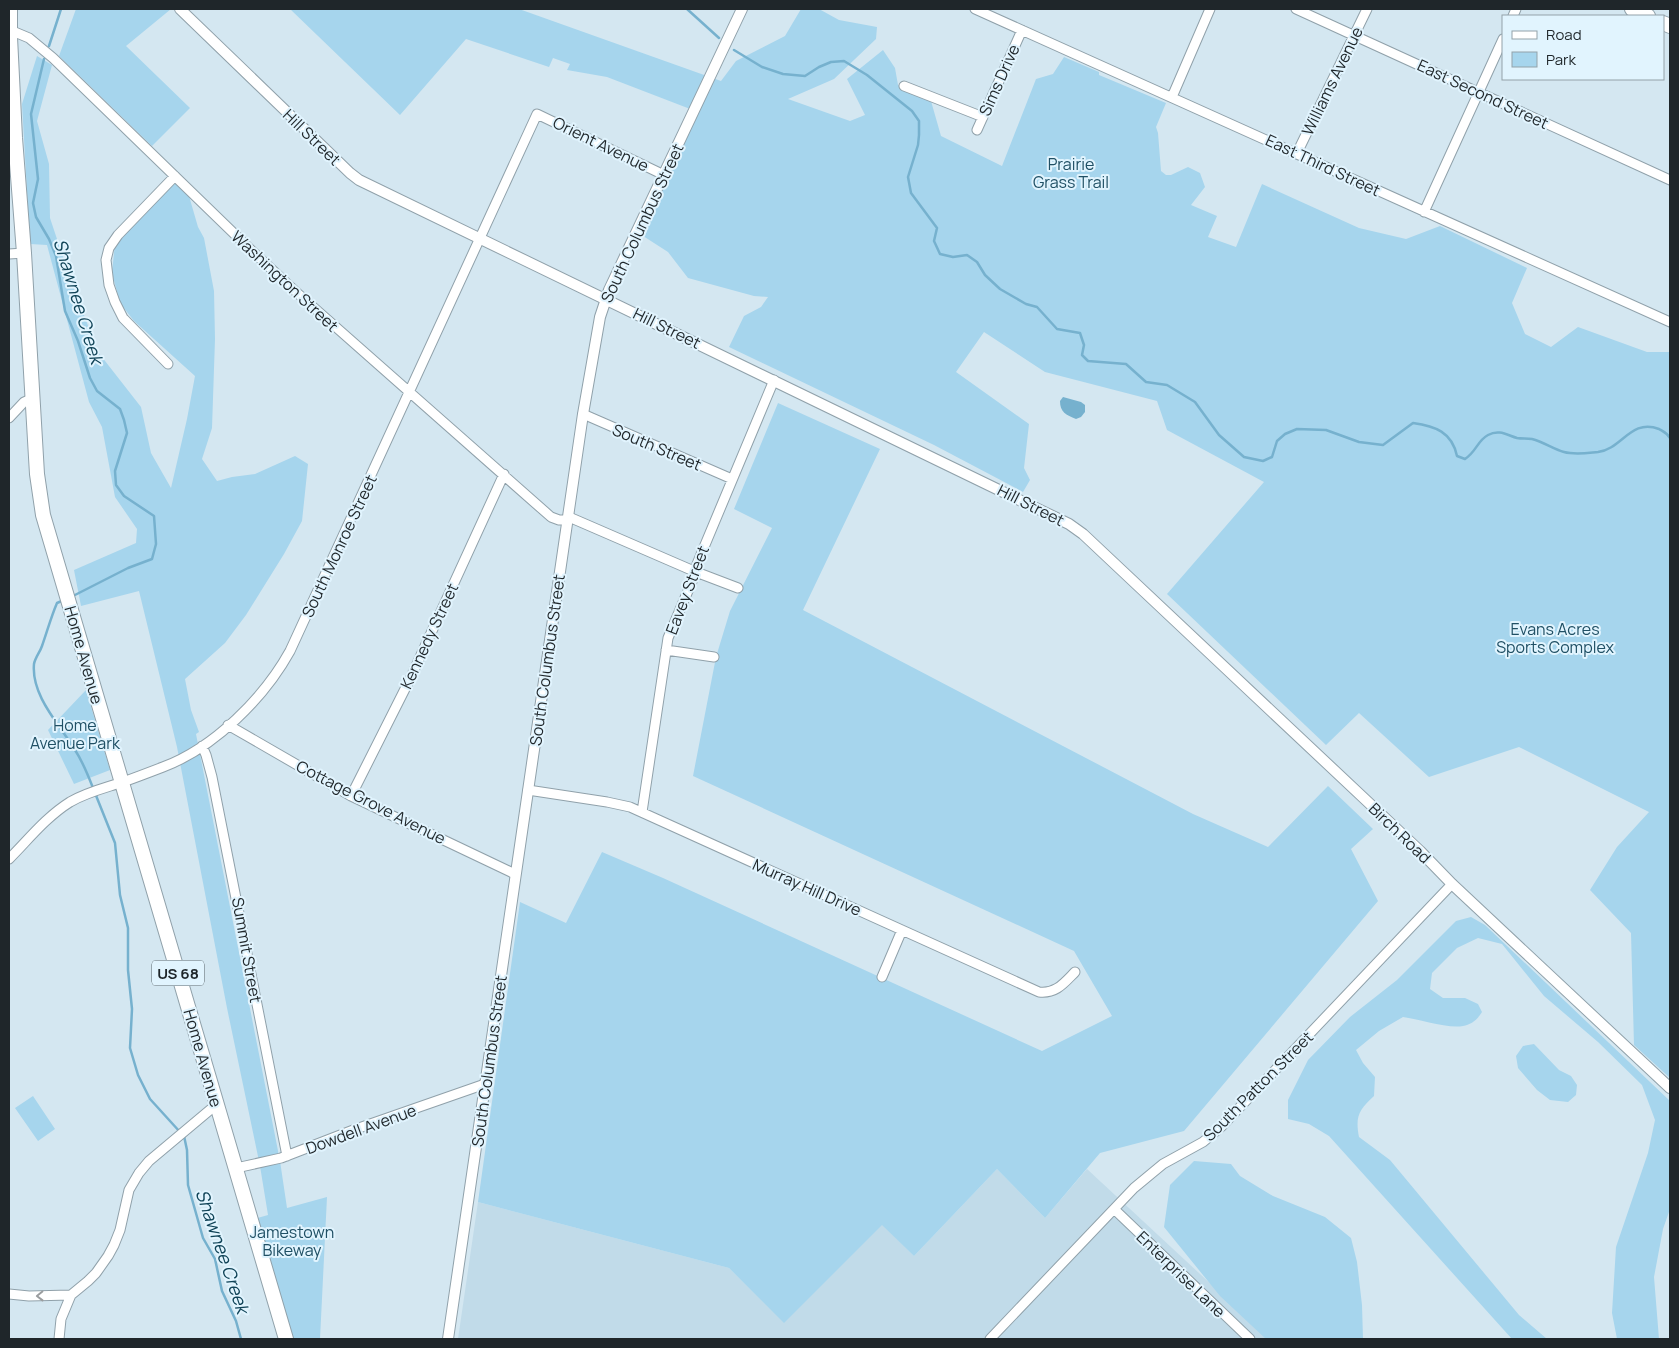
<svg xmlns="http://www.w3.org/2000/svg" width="1679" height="1348" viewBox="0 0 1679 1348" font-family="Manrope,sans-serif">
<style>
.built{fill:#c1dbe9}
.green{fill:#a6d5ed}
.water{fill:#76b1ce}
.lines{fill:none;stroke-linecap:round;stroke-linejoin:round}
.stream{stroke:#76b1ce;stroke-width:2.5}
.minor-casing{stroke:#90a1aa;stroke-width:11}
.tertiary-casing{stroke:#90a1aa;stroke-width:12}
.primary-casing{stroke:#90a1aa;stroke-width:16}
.minor{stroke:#fff;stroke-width:9}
.tertiary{stroke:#fff;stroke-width:10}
.primary{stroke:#fff;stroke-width:14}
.oneway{stroke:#9a9d9f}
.labels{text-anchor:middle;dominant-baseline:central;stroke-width:4;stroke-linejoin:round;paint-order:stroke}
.shield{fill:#e1f4fe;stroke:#59646a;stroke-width:1}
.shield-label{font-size:15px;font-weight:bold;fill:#1f262a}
.street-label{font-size:16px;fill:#1f262a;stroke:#e1f4fe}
.park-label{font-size:16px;fill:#205065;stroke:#e1f4fe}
.water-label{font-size:18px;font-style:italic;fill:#104357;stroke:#e1f4fe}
</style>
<rect width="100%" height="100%" fill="#d4e7f1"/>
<path class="built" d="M997 1169 1045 1218 1087 1169 1270 1339H458L478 1202 729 1268 784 1322 882 1224 914 1256Z"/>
<path class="green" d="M76 9H171L126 46 190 108 152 146 59 56Z
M290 9H519L721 81 736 61 785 36 801 9H819L839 20 877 27 876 39 834 79 788 99 850 121 865 115 847 79 883 50 895 68 898 85 931 101 941 136 1002 166 1036 79 1053 74 1064 57 1099 72V75L1166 103 1156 127 1158 133 1161 171 1166 175H1171L1188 167 1200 173 1205 187 1191 205 1217 216 1208 237 1236 247 1262 184 1359 228 1406 239 1440 226 1527 268 1512 303 1525 334 1551 347 1578 327 1647 352H1670V1078L1634 1045 1631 933 1590 890 1617 847 1649 812 1519 747 1429 777 1359 713 1326 745 1167 594 1264 482 1167 430 1157 401 1045 372 984 332 956 372 1029 424 1024 468 1030 480 1023 492 934 445 729 347 744 316 761 307 768 297 754 296 688 278 668 252 640 234 698 112 607 77 567 70 570 64 553 58 549 67 466 39 400 115Z
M37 56 52 65 37 121 49 164 50 218 70 278 98 352 141 407 151 453 171 488 187 419 195 376 134 321 120 303 112 273 115 243 173 174 187 189 198 227 204 238 214 291 215 339 212 428 202 459 217 481 232 477 255 474 295 456 308 464 302 521 284 554 246 615 225 643 185 679 191 710 199 732 196 734 280 1161 287 1208 327 1197 320 1339H286L251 1220 268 1215 260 1166 227 1008 177 747 139 591 81 606 74 570 136 543 137 529 115 497 102 427 89 402 47 245 30 244 22 104Z
M778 403 880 449 803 610 1193 814 1268 847 1328 786 1373 829 1351 849 1378 901 1184 1131 1100 1153 1045 1218 997 1169 914 1256 882 1225 784 1323 729 1268 478 1202 520 902 566 923 602 852 663 878 1042 1051 1112 1016 1074 951 693 776 716 657 730 611 772 528 734 509Z
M86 690 110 770 74 784 48 730Z
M1471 917 1485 925 1670 1101V1209L1663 1229 1654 1277 1659 1339H1617L1612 1313 1616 1247 1648 1153 1655 1120 1642 1085 1598 1042 1544 996 1502 944 1478 938 1457 948 1432 973 1430 989 1443 998H1465L1478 1004 1482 1012C1478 1019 1471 1025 1463 1026 1448 1029 1419 1019 1403 1017L1379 1031 1356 1050 1363 1063 1375 1077 1374 1096C1359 1110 1355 1116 1359 1137L1390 1160 1519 1315 1547 1339H1512L1329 1136 1309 1124 1288 1119V1100L1308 1060 1350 1017 1397 980 1456 921Z
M1534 1044 1559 1070 1571 1076 1577 1085 1576 1095 1568 1102 1550 1100 1537 1090 1518 1068 1516 1056 1523 1046Z
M33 1096 55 1129 38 1141 15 1108Z
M1194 1161 1231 1164 1240 1176 1273 1196 1325 1217 1351 1238 1357 1262 1362 1305 1363 1339H1266L1220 1296 1164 1227 1170 1185Z"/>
<path class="water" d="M1063 397 1081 402 1085 405V412L1081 417 1076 419C1066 415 1060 412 1060 401Z"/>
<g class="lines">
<path class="stream" d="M687 9 719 38
M49 46 61 9
M734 50 762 67 783 74 805 76 819 67 831 62 844 61 867 75 912 111 919 121V135L918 145 908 177 911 193 937 228 934 241 940 254 953 257 967 255 977 262 985 275 1000 289 1026 304 1037 307 1057 329 1080 333 1084 345 1082 355 1088 361 1126 364 1146 382 1167 385 1195 402 1219 435 1244 457 1263 461 1272 457 1277 441 1285 434 1297 429 1326 430 1359 442 1383 445 1413 423C1435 426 1452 432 1457 456L1465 459C1477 451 1477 441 1488 435 1499 429 1507 435 1517 438 1522 439 1527 438 1532 439 1544 442 1553 449 1564 452 1575 455 1587 453 1598 452 1622 449 1631 418 1659 429 1664 432 1667 433 1670 438
M44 59 31 114 38 179 33 203 36 217 49 239 56 256 65 311 78 341 90 378 97 391 120 409 124 420 127 433 115 471 116 485 124 496 154 516 156 544 152 559 128 568 71 597
M64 600 57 603C51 617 47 632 42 646 40 652 35 658 34 664 31 696 60 725 75 750 83 762 88 775 93 788
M95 793 115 843 120 895 128 928V970L132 1009 130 1048 138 1075 150 1099 180 1132
M184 1136 187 1150 188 1185 203 1238 215 1259 222 1291 236 1321 241 1339"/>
<defs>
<path id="minor" d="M975 9 1670 322
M1296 9 1670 180
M1513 16 1516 9
M10 30 29 38 53 58 252 251 295 291 551 517 559 520H568
M904 86 983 117
M1172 97 1210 9
M977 130 1022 30
M1297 153 1367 9
M1424 212 1503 39
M9 254 24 253
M168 364 123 318 115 302 109 285 106 260 109 248 118 235 175 176
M583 414 732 479
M9 418 24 402 33 398
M569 517 696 572 738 588
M666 650 714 657
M228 725 351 796 515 874
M202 746 206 755 212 777 287 1156
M528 790 607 802 630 807 1039 992C1056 994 1064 983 1075 972
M351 796 410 679 504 474
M642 812 668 638 696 572 697 564 774 380
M9 859C28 840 46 817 70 802 87 792 105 788 123 782 137 777 150 772 163 767 214 748 264 698 290 651L537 114 664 175
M882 977 902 930
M236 1168 281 1158 356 1129 485 1084
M1114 1209 1250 1339
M9 1294 29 1296 71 1295
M59 1339 61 1319 71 1295 88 1281 96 1273 108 1256 114 1245 120 1230 129 1190 139 1173 149 1161 217 1104
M990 1339 1134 1188 1163 1164 1203 1142 1222 1126 1452 884"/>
<path id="tertiary" d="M180 9 350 173 359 180 1069 524 1083 534 1420 851 1452 884 1670 1088
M448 1339 583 414 600 317 609 290 742 9"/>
<path id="primary" d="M10 9V37L15 138 24 253 37 474 43 515 286 1339
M1632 9 1648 16
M1663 23 1670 26"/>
</defs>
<use href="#minor" class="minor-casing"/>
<use href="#tertiary" class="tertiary-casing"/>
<use href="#primary" class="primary-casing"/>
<use href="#minor" class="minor"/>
<use href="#tertiary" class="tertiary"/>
<use href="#primary" class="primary"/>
</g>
<defs><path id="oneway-chevron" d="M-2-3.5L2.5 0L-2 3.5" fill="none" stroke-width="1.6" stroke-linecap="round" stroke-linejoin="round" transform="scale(1.25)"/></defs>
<use class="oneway" href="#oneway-chevron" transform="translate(40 1296) rotate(179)"/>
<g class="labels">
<rect class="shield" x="152" y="960.5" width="52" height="25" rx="4"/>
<g class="shield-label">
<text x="178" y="973">US 68</text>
</g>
<g class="street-label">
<text transform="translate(999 80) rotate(-66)">Sims Drive</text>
<text transform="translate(1332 81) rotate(-64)">Williams Avenue</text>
<text transform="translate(1483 94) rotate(25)">East Second Street</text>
<text transform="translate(312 137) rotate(44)">Hill Street</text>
<text transform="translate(601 144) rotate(26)">Orient Avenue</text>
<text transform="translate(1323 165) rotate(25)">East Third Street</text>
<text transform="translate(642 223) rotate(-65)">South Columbus Street</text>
<text transform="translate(285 281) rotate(43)">Washington Street</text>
<text transform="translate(667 328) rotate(26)">Hill Street</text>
<text transform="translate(657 447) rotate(23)">South Street</text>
<text transform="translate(1031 505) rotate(27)">Hill Street</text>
<text transform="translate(339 546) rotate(-65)">South Monroe Street</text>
<text transform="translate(687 590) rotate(-69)">Eavey Street</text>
<text transform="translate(429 636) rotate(-65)">Kennedy Street</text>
<text transform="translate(84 655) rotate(74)">Home Avenue</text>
<text transform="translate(547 660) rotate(-82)">South Columbus Street</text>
<text transform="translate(371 802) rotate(27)">Cottage Grove Avenue</text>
<text transform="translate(1400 833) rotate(44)">Birch Road</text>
<text transform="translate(807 887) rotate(24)">Murray Hill Drive</text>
<text transform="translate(247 950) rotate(80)">Summit Street</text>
<text transform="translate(203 1058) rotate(74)">Home Avenue</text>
<text transform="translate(489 1061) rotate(-82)">South Columbus Street</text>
<text transform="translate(1258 1086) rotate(-45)">South Patton Street</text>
<text transform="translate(361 1129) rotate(-20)">Dowdell Avenue</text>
<text transform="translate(1181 1274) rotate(44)">Enterprise Lane</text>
</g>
<g class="park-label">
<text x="1071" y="164">Prairie<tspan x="1071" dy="18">Grass Trail</tspan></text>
<text x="1555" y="629">Evans Acres<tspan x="1555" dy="18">Sports Complex</tspan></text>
<text x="75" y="725">Home<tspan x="75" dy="18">Avenue Park</tspan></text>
<text x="292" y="1232">Jamestown<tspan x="292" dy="18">Bikeway</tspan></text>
</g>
<g class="water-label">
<text transform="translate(79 301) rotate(73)">Shawnee Creek</text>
<text transform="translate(223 1251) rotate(71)">Shawnee Creek</text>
</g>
</g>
<rect width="1679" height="1348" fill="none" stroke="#1f262a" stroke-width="20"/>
<rect x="1502" y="15" width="162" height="65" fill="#e1f4fe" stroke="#93a2a9"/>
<rect x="1512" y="31" width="25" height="8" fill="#ffffff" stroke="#93a2a9"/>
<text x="1546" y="40" font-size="15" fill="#1f262a">Road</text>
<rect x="1512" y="52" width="25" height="15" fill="#a6d5ed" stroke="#93a2a9"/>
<text x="1546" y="65" font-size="15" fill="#1f262a">Park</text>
</svg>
